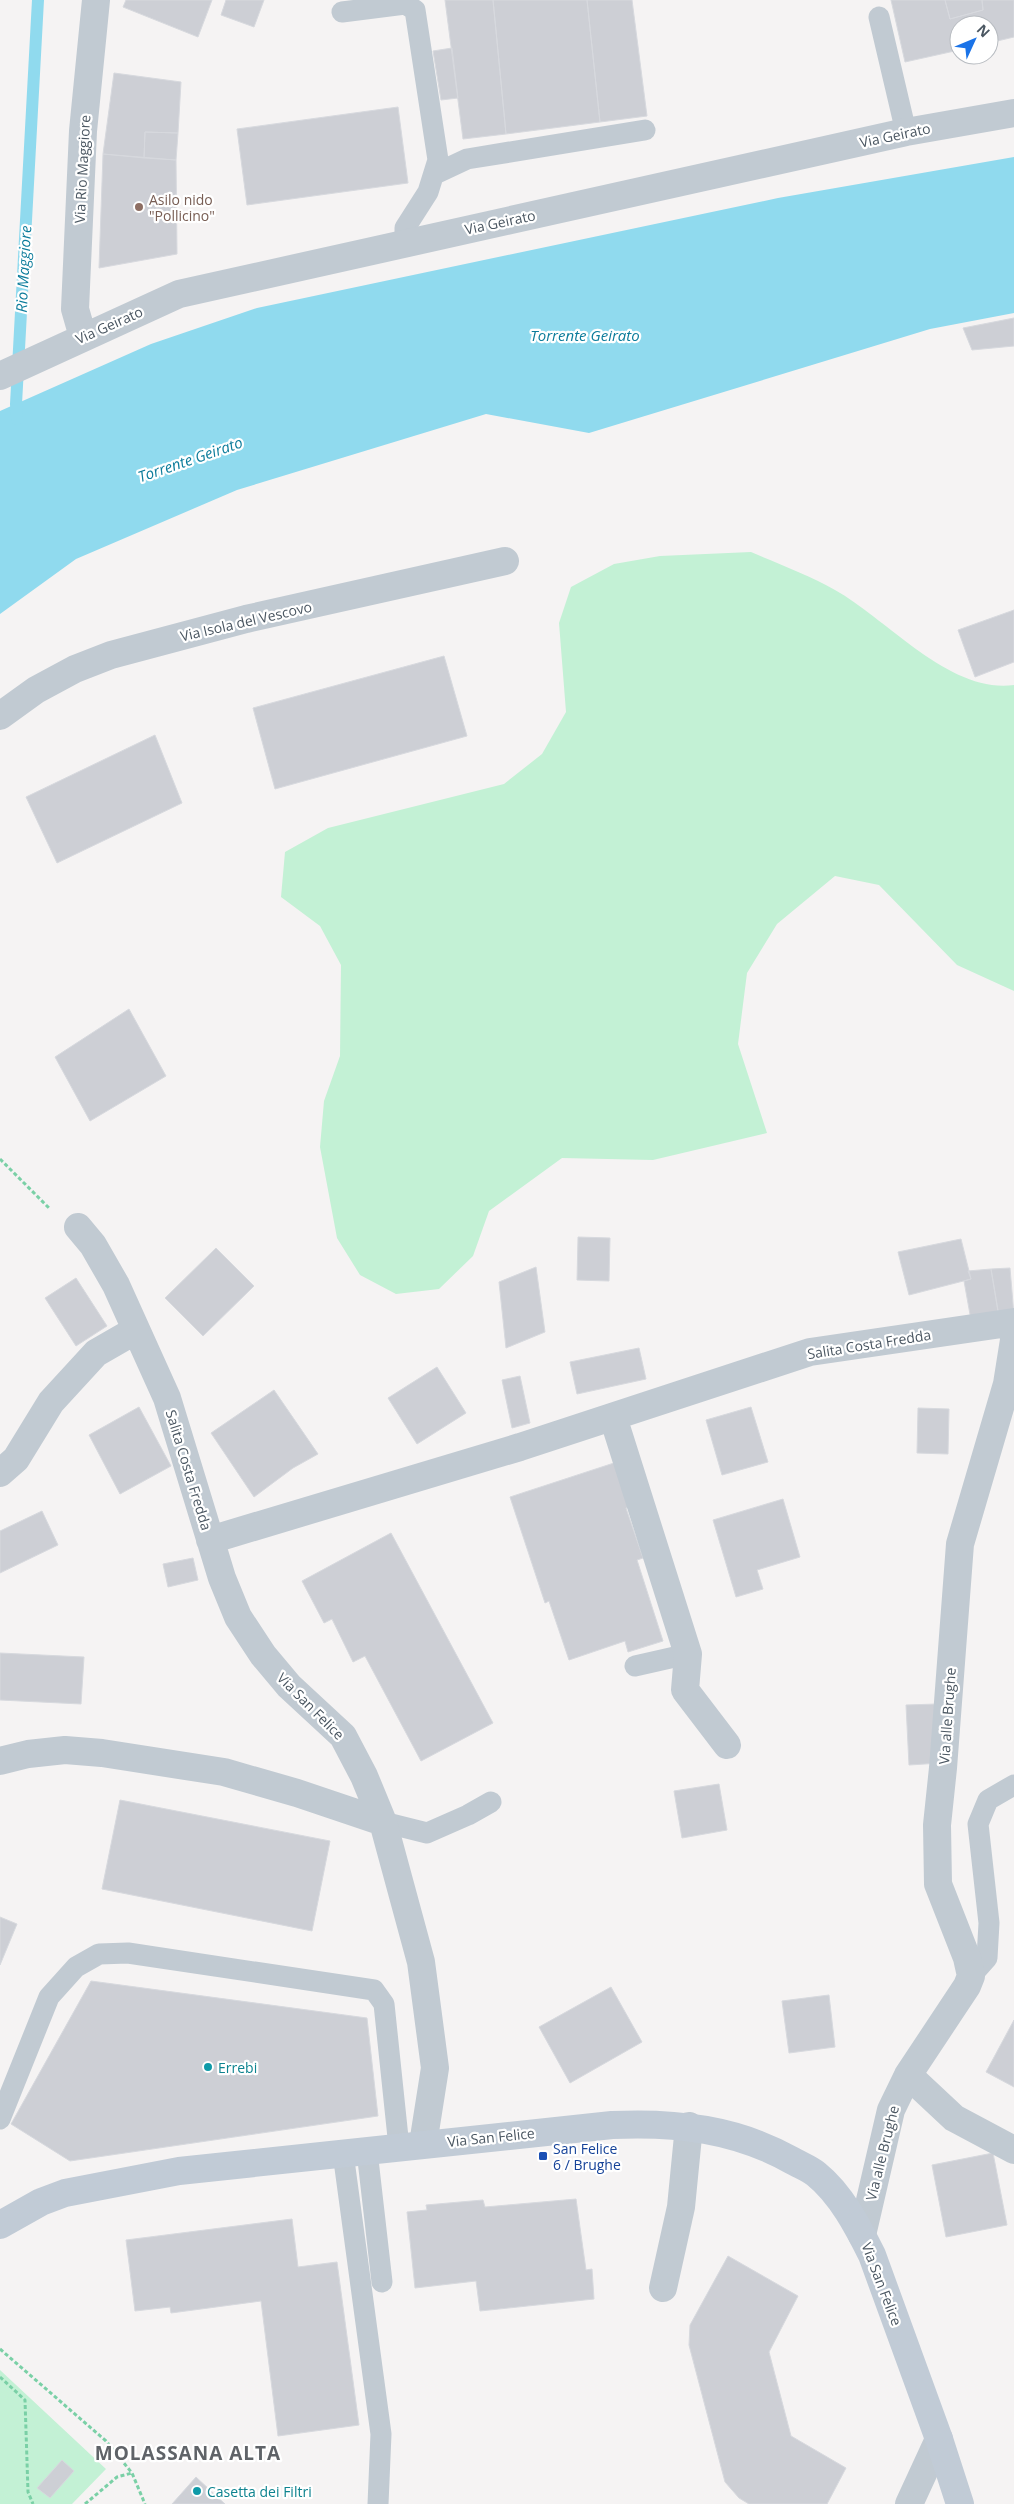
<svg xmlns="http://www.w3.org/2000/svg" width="1014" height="2504" viewBox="0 0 1014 2504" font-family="'Open Sans',sans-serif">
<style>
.green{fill:#c3f1d5}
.water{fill:#90daee}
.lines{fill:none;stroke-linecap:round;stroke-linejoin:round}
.stream{stroke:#90daee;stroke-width:12}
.building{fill:#cdcfd5;stroke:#d7d9de}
.path{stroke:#7ad0a6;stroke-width:3;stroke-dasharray:4 2.5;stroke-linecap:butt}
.lane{stroke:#c1cad2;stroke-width:21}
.street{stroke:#c1cad2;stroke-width:28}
.secondary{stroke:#c1cbd6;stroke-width:28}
.education-dot{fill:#8d6e63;stroke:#fff;stroke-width:2}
.culture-dot{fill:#0f9aa8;stroke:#fff;stroke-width:2}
.transit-dot{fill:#1a4fb4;stroke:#fff;stroke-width:2}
.labels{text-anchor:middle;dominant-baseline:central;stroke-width:4.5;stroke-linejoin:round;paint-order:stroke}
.street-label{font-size:14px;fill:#4a5661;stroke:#fff}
.education-label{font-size:14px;fill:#785e54;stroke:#fff;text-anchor:start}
.culture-label{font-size:14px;fill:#0d838f;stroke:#fff;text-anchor:start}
.transit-label{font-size:14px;fill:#164399;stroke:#fff;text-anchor:start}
.water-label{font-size:15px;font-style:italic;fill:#0c7c9b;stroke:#fff}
.district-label{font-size:19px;font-weight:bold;letter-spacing:1px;fill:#5f6368;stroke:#fff}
</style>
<rect width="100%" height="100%" fill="#f5f3f3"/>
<path class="green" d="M751 552C779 564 809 575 835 590 887 619 950 694 1014 685V991L957 965 879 885 835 876 777 924 747 973 738 1044 767 1133 653 1160 562 1158 489 1211 473 1256 439 1289 396 1294 360 1275 337 1238 320 1147 324 1101 340 1056 341 965 320 926 281 897 285 852 328 828 504 784 542 754 566 712 559 623 571 587 614 564 660 556Z
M0 2370 106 2469 72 2504H0Z"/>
<path class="water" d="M1014 157V313L930 329 589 433 486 414 237 490 76 559 0 614V411L151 344 257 308 778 198Z"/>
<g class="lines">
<path class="stream" d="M17 419 16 404 38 0"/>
</g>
<path class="building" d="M126 0H212L198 37 123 7Z
M226 0H264L254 27 221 15Z
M445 0H493L506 134 463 139Z
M493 0H587L600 122 506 134Z
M587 0H632L647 116 600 122Z
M891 0H945L950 19 983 10 982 0H1014V37L989 43V25H959V50L905 62Z
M945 0H982L983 10 950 19Z
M452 48 458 98 441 100 433 51Z
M114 73 181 82 178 133 145 132 144 158 103 154Z
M398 107 408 183 247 205 237 129Z
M145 132 178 133 176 160 144 158Z
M103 154 176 160 177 254 99 268Z
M1014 318V346L972 350 963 328Z
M1014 610V662L975 677 958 630Z
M444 656 467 736 275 789 253 708Z
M155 735 182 803 57 863 26 797Z
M129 1009 166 1076 90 1121 55 1057Z
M578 1237 610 1238 609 1281 577 1280Z
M961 1239 971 1279 909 1295 898 1252Z
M216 1248 254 1286 203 1336 165 1298Z
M536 1267 545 1332 506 1348 499 1282Z
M1010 1268 1014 1315 999 1317 991 1269Z
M991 1269 999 1317 971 1320 964 1281 971 1279 968 1271Z
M76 1278 107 1326 76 1346 45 1298Z
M639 1348 646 1379 577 1394 570 1362Z
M437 1367 466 1413 417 1444 388 1398Z
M520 1376 530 1423 512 1428 502 1380Z
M274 1390 318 1454 293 1468 254 1497 211 1433Z
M139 1407 171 1466 120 1494 89 1435Z
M751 1407 768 1462 722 1475 706 1420Z
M918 1408 949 1409 948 1454 917 1453Z
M617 1462 631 1507 626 1508 643 1558 637 1560 663 1641 628 1652 625 1641 569 1660 549 1601 545 1603 510 1497Z
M783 1499 800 1557 757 1570 763 1589 736 1597 713 1520Z
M42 1511 58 1545 0 1573V1531Z
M391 1533 493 1723 421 1761 365 1656 353 1662 332 1619 324 1623 302 1581Z
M193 1558 198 1580 168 1587 163 1564Z
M0 1653 84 1657 81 1704 0 1700Z
M937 1704 940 1763 909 1765 906 1705Z
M719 1784 727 1830 682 1838 674 1791Z
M120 1800 330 1841 312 1931 102 1889Z
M0 1917 17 1924 0 1965Z
M91 1981 367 2018 378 2116 70 2161 11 2124Z
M611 1987 642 2042 570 2083 539 2027Z
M829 1995 835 2047 789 2053 782 2001Z
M1014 2020V2087L986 2072Z
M993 2153 1007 2225 946 2237 932 2165Z
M576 2199 586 2270 592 2269 594 2299 480 2311 476 2281 415 2288 407 2212 427 2210 426 2205 483 2200 485 2207Z
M292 2219 298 2267 337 2262 359 2425 278 2436 261 2301 171 2313 170 2307 135 2311 126 2240Z
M728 2256 798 2296 769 2352 791 2436 846 2468 827 2504H749L739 2498 725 2482 689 2345 690 2325Z
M62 2460 74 2471 50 2498 37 2488Z
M196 2477 225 2504H172Z"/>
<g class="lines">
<path class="path" d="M0 1159 49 1208
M0 2349 106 2441 132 2473 145 2504
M0 2377 25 2400 28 2492 33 2504
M85 2504 117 2477 132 2473"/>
<path class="lane" d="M342 12 405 4 415 10 438 160 428 192 405 228V242
M879 17 906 132
M435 174 467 159 645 130
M635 1666 688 1654
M383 1822 427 1833 468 1815 491 1802
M971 1976 987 1958 989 1923 978 1824 988 1800 1014 1785
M0 2119 49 1997 76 1967 99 1954 128 1953 374 1990 384 2004 399 2147
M367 2151 382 2282
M343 2153 381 2434 378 2504"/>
<path class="street" d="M83 337 75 309 83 131 96 0
M0 376 179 294 906 132 1014 113
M0 716 36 690 75 669 111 655 246 619 505 561
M78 1227 93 1245 116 1285 167 1398 222 1578 238 1617 263 1655 289 1686 343 1736 364 1776 383 1822 421 1962 435 2068 423 2144
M613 1417 688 1654 685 1690 727 1745
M0 1473 16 1459 51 1402 96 1353 136 1330
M210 1540 520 1447 810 1352 1014 1322
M0 1761 28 1754 65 1750 102 1753 224 1772 297 1793 383 1822
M908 2075 954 2118 1014 2150
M862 2235 891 2110 908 2075 967 1986 971 1976 967 1958 938 1884 937 1825 943 1768 960 1544 1007 1384 1014 1340
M663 2288 681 2207 689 2126
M909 2504 939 2439"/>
<path class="secondary" d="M0 2225 41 2202 65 2193 179 2171 612 2125C676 2122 737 2129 793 2161 800 2165 810 2169 816 2174 841 2194 858 2227 872 2255L939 2439 960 2504"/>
</g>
<circle class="education-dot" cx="139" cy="207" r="5"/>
<g class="culture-dot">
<circle cx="208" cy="2067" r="5"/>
<circle cx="197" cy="2491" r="5"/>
</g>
<rect class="transit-dot" x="538" y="2151" width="10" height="10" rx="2.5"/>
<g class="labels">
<g class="street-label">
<text transform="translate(895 135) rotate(-12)">Via Geirato</text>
<text transform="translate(82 169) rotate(-87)">Via Rio Maggiore</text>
<text transform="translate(500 222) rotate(-12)">Via Geirato</text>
<text transform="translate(109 325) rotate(-24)">Via Geirato</text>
<text transform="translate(246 621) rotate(-13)">Via Isola del Vescovo</text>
<text transform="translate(869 1344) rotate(-9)">Salita Costa Fredda</text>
<text transform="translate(189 1470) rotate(73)">Salita Costa Fredda</text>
<text transform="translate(311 1706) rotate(45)">Via San Felice</text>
<text transform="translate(947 1716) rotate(-86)">Via alle Brughe</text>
<text transform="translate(491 2137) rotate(-6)">Via San Felice</text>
<text transform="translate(882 2153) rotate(-76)">Via alle Brughe</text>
<text transform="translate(882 2284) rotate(69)">Via San Felice</text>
</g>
<g class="education-label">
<text x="149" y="199">Asilo nido<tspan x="149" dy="16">"Pollicino"</tspan></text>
</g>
<g class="culture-label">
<text x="218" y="2067">Errebi</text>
<text x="207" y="2491">Casetta dei Filtri</text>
</g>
<g class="transit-label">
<text x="553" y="2148">San Felice<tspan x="553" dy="16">6 / Brughe</tspan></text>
</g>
<g class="water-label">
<text transform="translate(23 269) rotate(-87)">Rio Maggiore</text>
<text x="585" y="335">Torrente Geirato</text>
<text transform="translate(190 459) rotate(-19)">Torrente Geirato</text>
</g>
<g class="district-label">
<text x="188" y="2453">MOLASSANA ALTA</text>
</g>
</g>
<g transform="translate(974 40) rotate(46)"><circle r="24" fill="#ffffff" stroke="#b7bbc0"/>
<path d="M0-4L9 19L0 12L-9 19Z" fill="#1a73e8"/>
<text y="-8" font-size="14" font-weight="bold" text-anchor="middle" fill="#4a5661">N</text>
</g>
</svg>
